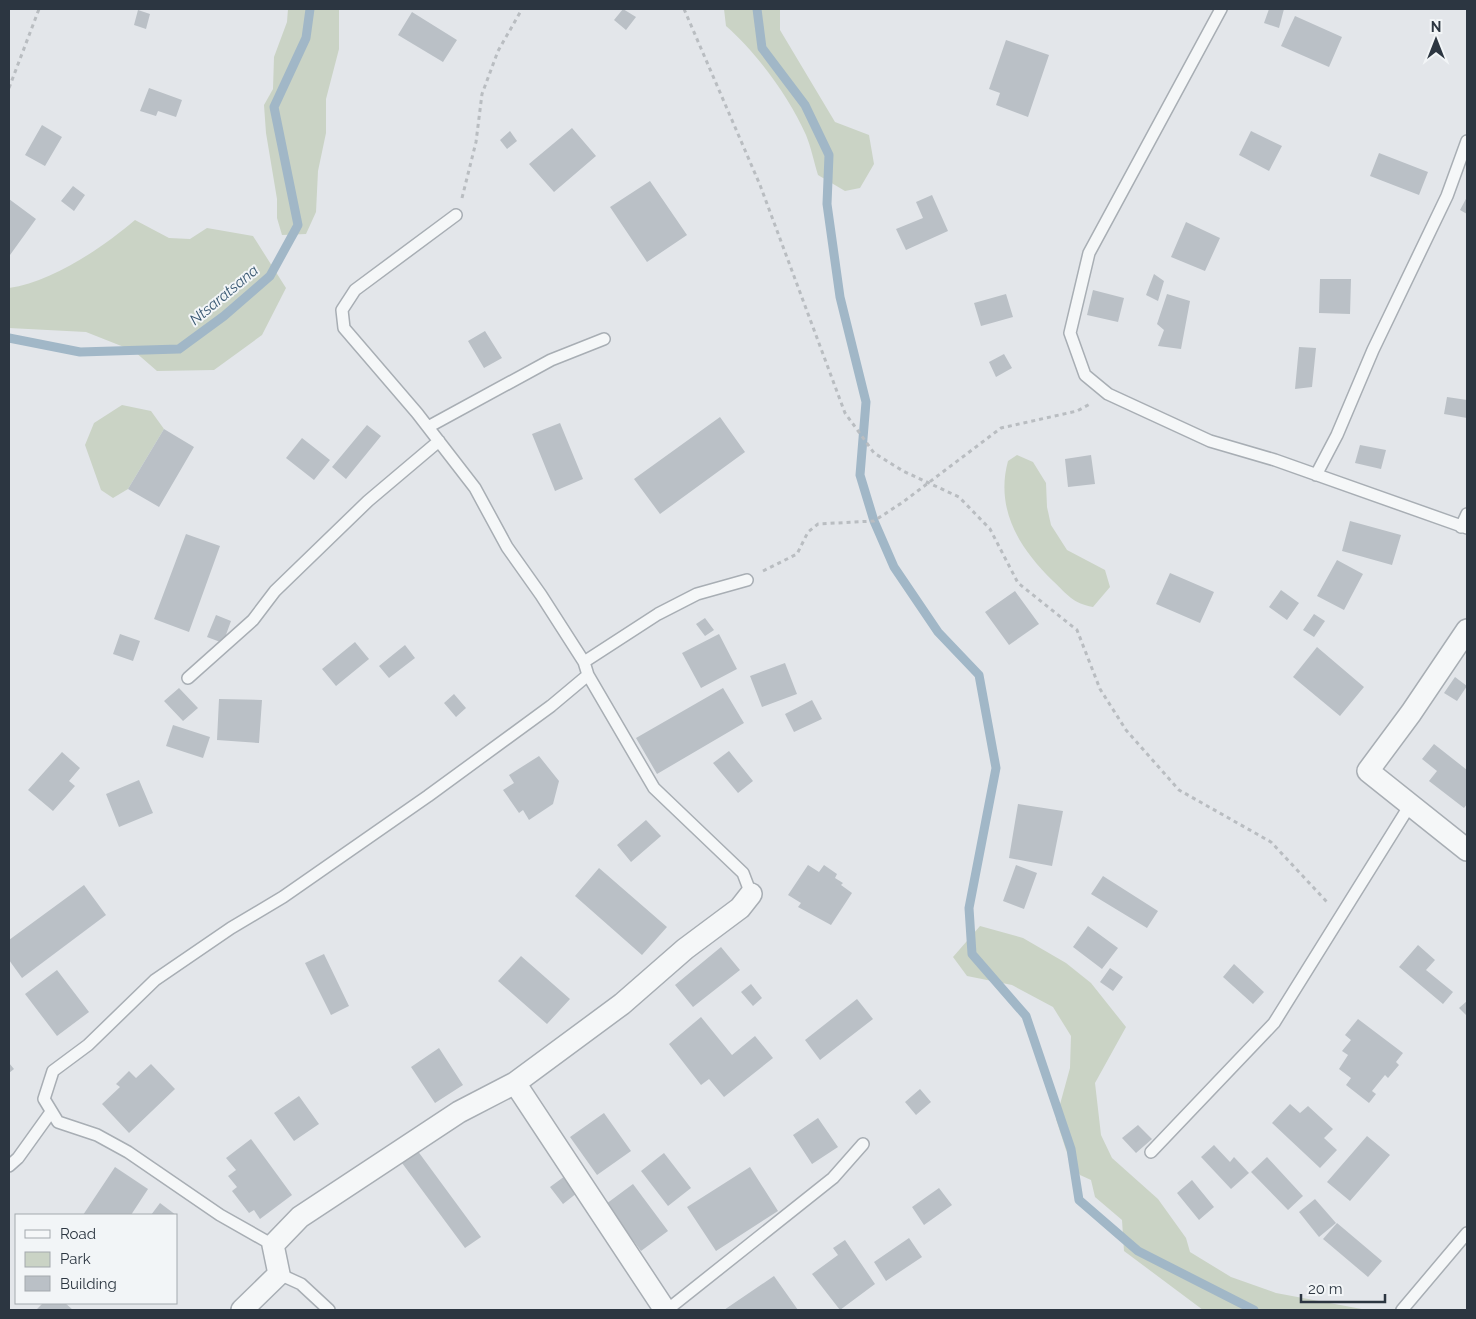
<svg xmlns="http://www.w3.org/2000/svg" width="1476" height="1319" viewBox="0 0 1476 1319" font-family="Raleway,sans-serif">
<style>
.green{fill:#cad3c5}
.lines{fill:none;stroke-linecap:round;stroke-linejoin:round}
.stream{stroke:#a1b7c7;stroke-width:9}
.building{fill:#bac0c6}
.lane-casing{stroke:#a8aeb4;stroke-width:14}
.street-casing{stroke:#a8aeb4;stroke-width:24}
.path{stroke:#b9bdc1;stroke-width:3;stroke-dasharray:4 4;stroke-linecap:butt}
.lane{stroke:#f5f7f8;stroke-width:11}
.street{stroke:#f5f7f8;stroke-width:21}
.labels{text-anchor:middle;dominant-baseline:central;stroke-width:4;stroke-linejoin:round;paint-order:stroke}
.water-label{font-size:15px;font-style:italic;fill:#395872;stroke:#f2f5f7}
</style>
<rect width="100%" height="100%" fill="#e3e6ea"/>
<path class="green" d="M288 9H339V49L326 99V133L318 171 316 212 306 234 282 235 277 218V199L266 133 264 105 273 89 274 57 287 22Z
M724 9H780V30L835 122 869 135 874 164 860 188 845 191 818 175C814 162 811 147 806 135 789 97 757 53 726 26Z
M135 220 169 238 190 239 207 228 253 236 286 288 262 335 214 370 157 371 134 351 86 332 9 328V288C52 282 102 248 135 220Z
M122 405 151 411 164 429 128 489 113 498 101 490 85 445 94 423Z
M1017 455 1033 462 1046 483 1047 507 1051 525 1067 550 1105 570 1110 587 1093 607C1072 603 1068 595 1053 581 1019 548 995 509 1008 461Z
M980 926 1023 938 1066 963 1091 983 1126 1027 1095 1083 1101 1135 1112 1158 1158 1199 1186 1238 1190 1252 1231 1277 1276 1293 1367 1310H1203L1124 1251 1122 1220 1095 1197 1091 1180 1080 1175 1066 1150 1056 1119 1070 1068 1071 1036 1053 1007 1012 985 967 976 953 957Z"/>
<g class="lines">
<path class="stream" d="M757 9 762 48 805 105 829 155 827 204 840 297 866 402 860 475 874 521 894 567 938 632 979 675 996 768 969 908 972 954 1026 1016 1071 1149 1079 1200 1138 1251 1254 1310
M9 338 80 352 179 349 224 316 270 276 298 225 274 107 306 38 310 9"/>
</g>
<path class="building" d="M623 9 636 17 626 30 614 20Z
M1269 9H1284L1279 28 1264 23Z
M138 10 150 14 146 29 134 25Z
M412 12 457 40 443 62 398 35Z
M1295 16 1342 37 1329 67 1281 46Z
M1006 40 1049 55 1028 117 996 105 1000 93 989 89Z
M149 88 182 100 176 117 158 111 156 116 140 111Z
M42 125 62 137 45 166 25 155Z
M572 128 596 156 554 192 529 164Z
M510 131 517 141 507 149 500 140Z
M1251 131 1282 146 1269 171 1239 155Z
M1379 153 1428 172 1419 195 1370 176Z
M650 181 687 235 647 262 610 207Z
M73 186 85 195 74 211 61 201Z
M932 195 948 231 906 250 896 229 923 218 916 202Z
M1467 197V214L1460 210Z
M9 199 36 219 10 255 9 254Z
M1186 222 1220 238 1205 271 1171 257Z
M1154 274 1164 281 1158 301 1146 295Z
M1320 279H1351L1350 314 1319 313Z
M1093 290 1124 298 1118 322 1087 315Z
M1006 294 1013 317 981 326 974 303Z
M1167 294 1190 301 1181 349 1158 346 1164 330 1157 324Z
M485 331 502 358 484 368 468 341Z
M1299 347 1316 348 1312 387 1295 389Z
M1004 354 1012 368 996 377 989 362Z
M1447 397 1467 400V418L1444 414Z
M720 417 745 452 660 514 634 479Z
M560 423 583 479 555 491 532 434Z
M367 425 381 436 346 479 332 467Z
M164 429 194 447 159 507 128 489Z
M302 438 330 460 314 480 286 458Z
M1360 445 1386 450 1381 469 1355 463Z
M1091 455 1095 484 1068 487 1065 459Z
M1350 521 1401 535 1392 565 1342 551Z
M186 534 220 546 189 632 154 619Z
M1337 560 1363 574 1344 610 1317 596Z
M1170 573 1214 592 1200 623 1156 604Z
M1281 590 1299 603 1287 620 1269 607Z
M1015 591 1039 624 1009 645 985 612Z
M1314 614 1325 621 1314 637 1303 630Z
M216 615 231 621 223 643 207 637Z
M705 618 714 630 705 636 696 624Z
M120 634 140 641 133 661 113 654Z
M719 634 737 669 701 688 682 653Z
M355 642 369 659 336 686 322 669Z
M405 645 415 658 389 678 379 666Z
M1317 647 1364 687 1340 716 1293 677Z
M785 663 797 694 762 707 750 676Z
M1455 677 1467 686 1457 701 1444 693Z
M179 688 198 708 183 721 164 701Z
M723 688 744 723 657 774 636 738Z
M454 694 466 708 456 717 444 703Z
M219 699 262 700 259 743 217 740Z
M812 700 822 719 794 732 785 714Z
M173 725 210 737 203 758 166 746Z
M1434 744 1467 770V804L1464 808 1429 781 1437 771 1422 759Z
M729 751 753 781 738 793 713 763Z
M62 752 80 768 69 781 75 786 53 811 28 790Z
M539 756 559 781 553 804 529 820 523 810 519 813 503 790 514 783 509 775Z
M139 780 153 813 119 827 106 794Z
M1018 804 1063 811 1052 866 1009 858Z
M646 820 661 836 631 862 617 845Z
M808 865 819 872 824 865 837 874 835 878 843 883 841 885 852 893 831 925 798 907 801 903 788 895Z
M1016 865 1037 873 1024 909 1003 901Z
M599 868 667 927 642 955 575 896Z
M1103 876 1158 911 1147 928 1091 894Z
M84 885 106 915 22 978 9 960V940Z
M1088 926 1118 948 1102 969 1073 947Z
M1418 945 1435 960 1426 970 1453 992 1443 1004 1399 967Z
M721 947 740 970 693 1007 675 985Z
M324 954 349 1006 331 1015 305 963Z
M521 956 570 999 547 1024 498 981Z
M1234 964 1264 992 1253 1004 1223 977Z
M1110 968 1123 977 1113 991 1100 982Z
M57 970 89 1012 57 1036 25 994Z
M751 984 762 998 753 1006 741 992Z
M857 999 873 1019 820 1060 805 1040Z
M1467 1001V1016L1459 1008Z
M701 1017 732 1055 755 1036 773 1058 724 1097 709 1079 701 1085 669 1044Z
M1358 1019 1403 1053 1396 1062 1399 1065 1388 1078 1385 1075 1372 1091 1376 1094 1369 1103 1346 1085 1351 1078 1339 1069 1348 1055 1342 1051 1351 1040 1345 1035Z
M439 1048 463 1085 435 1103 411 1067Z
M9 1063 14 1069 9 1073Z
M151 1064 175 1089 129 1133 102 1104 120 1087 116 1084 129 1071 136 1078Z
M920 1089 931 1102 916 1115 905 1102Z
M299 1096 319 1124 294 1141 274 1113Z
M1290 1104 1300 1113 1308 1106 1333 1129 1324 1138 1337 1150 1320 1168 1272 1123Z
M604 1113 631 1151 597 1175 570 1137Z
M818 1118 838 1147 812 1164 793 1135Z
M1138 1125 1152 1139 1136 1153 1122 1138Z
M1367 1136 1390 1155 1350 1201 1327 1182Z
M251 1139 292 1195 260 1219 254 1210 249 1213 232 1191 237 1187 228 1176 236 1170 226 1158Z
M1214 1145 1230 1162 1234 1157 1249 1173 1231 1189 1201 1157Z
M417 1150 481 1237 465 1248 402 1163Z
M664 1153 691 1188 668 1206 641 1171Z
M1267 1157 1303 1196 1288 1210 1251 1172Z
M115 1167 148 1189 131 1215H83Z
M750 1167 778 1211 716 1251 687 1207Z
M565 1176 577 1193 563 1204 550 1187Z
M1192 1180 1214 1207 1199 1220 1177 1193Z
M633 1184 668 1231 641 1251 606 1204Z
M939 1188 952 1205 924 1225 912 1207Z
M1315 1199 1336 1223 1319 1237 1299 1212Z
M160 1203 176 1215H151Z
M1337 1223 1382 1261 1368 1277 1323 1239Z
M909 1238 922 1257 886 1281 874 1262Z
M845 1240 875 1284 840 1310 812 1274 838 1255 833 1248Z
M774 1276 798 1310H724Z
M43 1303H65L73 1310H36Z"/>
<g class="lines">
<defs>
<path id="lane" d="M1221 9 1089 253 1070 333 1085 375 1108 394 1210 441 1275 460 1467 528
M456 215 355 290 342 310 344 328 417 413 475 488 507 547 541 595 584 662 588 675 654 788 743 873 751 894
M428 427 551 360 604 339
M1316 475 1337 435 1373 350 1447 196 1467 141
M1461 527 1467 514
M584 662 658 614 697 594 747 580
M188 678 253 620 275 591 368 501 439 441
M1151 1152 1274 1023 1410 805
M9 1166 18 1158 51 1112
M273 1245 220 1215 128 1152 97 1135 58 1122 44 1099 53 1071 88 1045 155 980 231 928 283 897 428 796 551 706 588 675
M279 1274 301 1284 329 1310
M667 1310 833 1178 863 1144
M1402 1310 1467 1233"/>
<path id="street" d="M1467 630 1411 713 1368 771 1467 850
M515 1083 622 1004 685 949 740 908 751 894
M242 1310 279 1274 273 1245 300 1217 459 1112 515 1083 665 1310"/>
</defs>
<use href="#lane" class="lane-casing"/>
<use href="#street" class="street-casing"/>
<path class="path" d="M684 9 760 185 845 413 874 453 903 471 959 497 990 529 1018 583 1077 630 1100 689 1126 730 1179 790 1271 842 1327 902
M9 88 39 9
M462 198 476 142 482 94 498 51 522 9
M763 571 797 554 808 532 818 524 874 521 903 502 1001 428 1077 411 1090 404"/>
<use href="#lane" class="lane"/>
<use href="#street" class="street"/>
</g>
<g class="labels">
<g class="water-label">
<text transform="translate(224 295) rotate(-40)">Ntsaratsana</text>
</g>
</g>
<rect width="1476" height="1319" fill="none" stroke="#2c3641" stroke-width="20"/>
<rect x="15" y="1214" width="162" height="90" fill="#f2f5f7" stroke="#a3a9ae"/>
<rect x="25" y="1230" width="25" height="8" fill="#f5f7f8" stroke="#a3a9ae"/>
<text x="60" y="1239" font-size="15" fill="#2c3641">Road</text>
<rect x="25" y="1252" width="25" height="15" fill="#cad3c5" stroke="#a3a9ae"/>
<text x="60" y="1264" font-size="15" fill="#2c3641">Park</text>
<rect x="25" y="1276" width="25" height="15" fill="#bac0c6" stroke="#a3a9ae"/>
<text x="60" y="1289" font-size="15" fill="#2c3641">Building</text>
<g transform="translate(1436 40)" stroke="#f2f5f7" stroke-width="4" paint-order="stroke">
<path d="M0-4L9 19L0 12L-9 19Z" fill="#2c3641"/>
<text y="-8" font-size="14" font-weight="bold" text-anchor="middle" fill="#2c3641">N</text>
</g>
<path d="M1301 1294v8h84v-8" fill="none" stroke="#2c3641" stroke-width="2.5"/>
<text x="1308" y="1294" font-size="15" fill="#2c3641" stroke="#f2f5f7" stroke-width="4" paint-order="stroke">20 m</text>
</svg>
